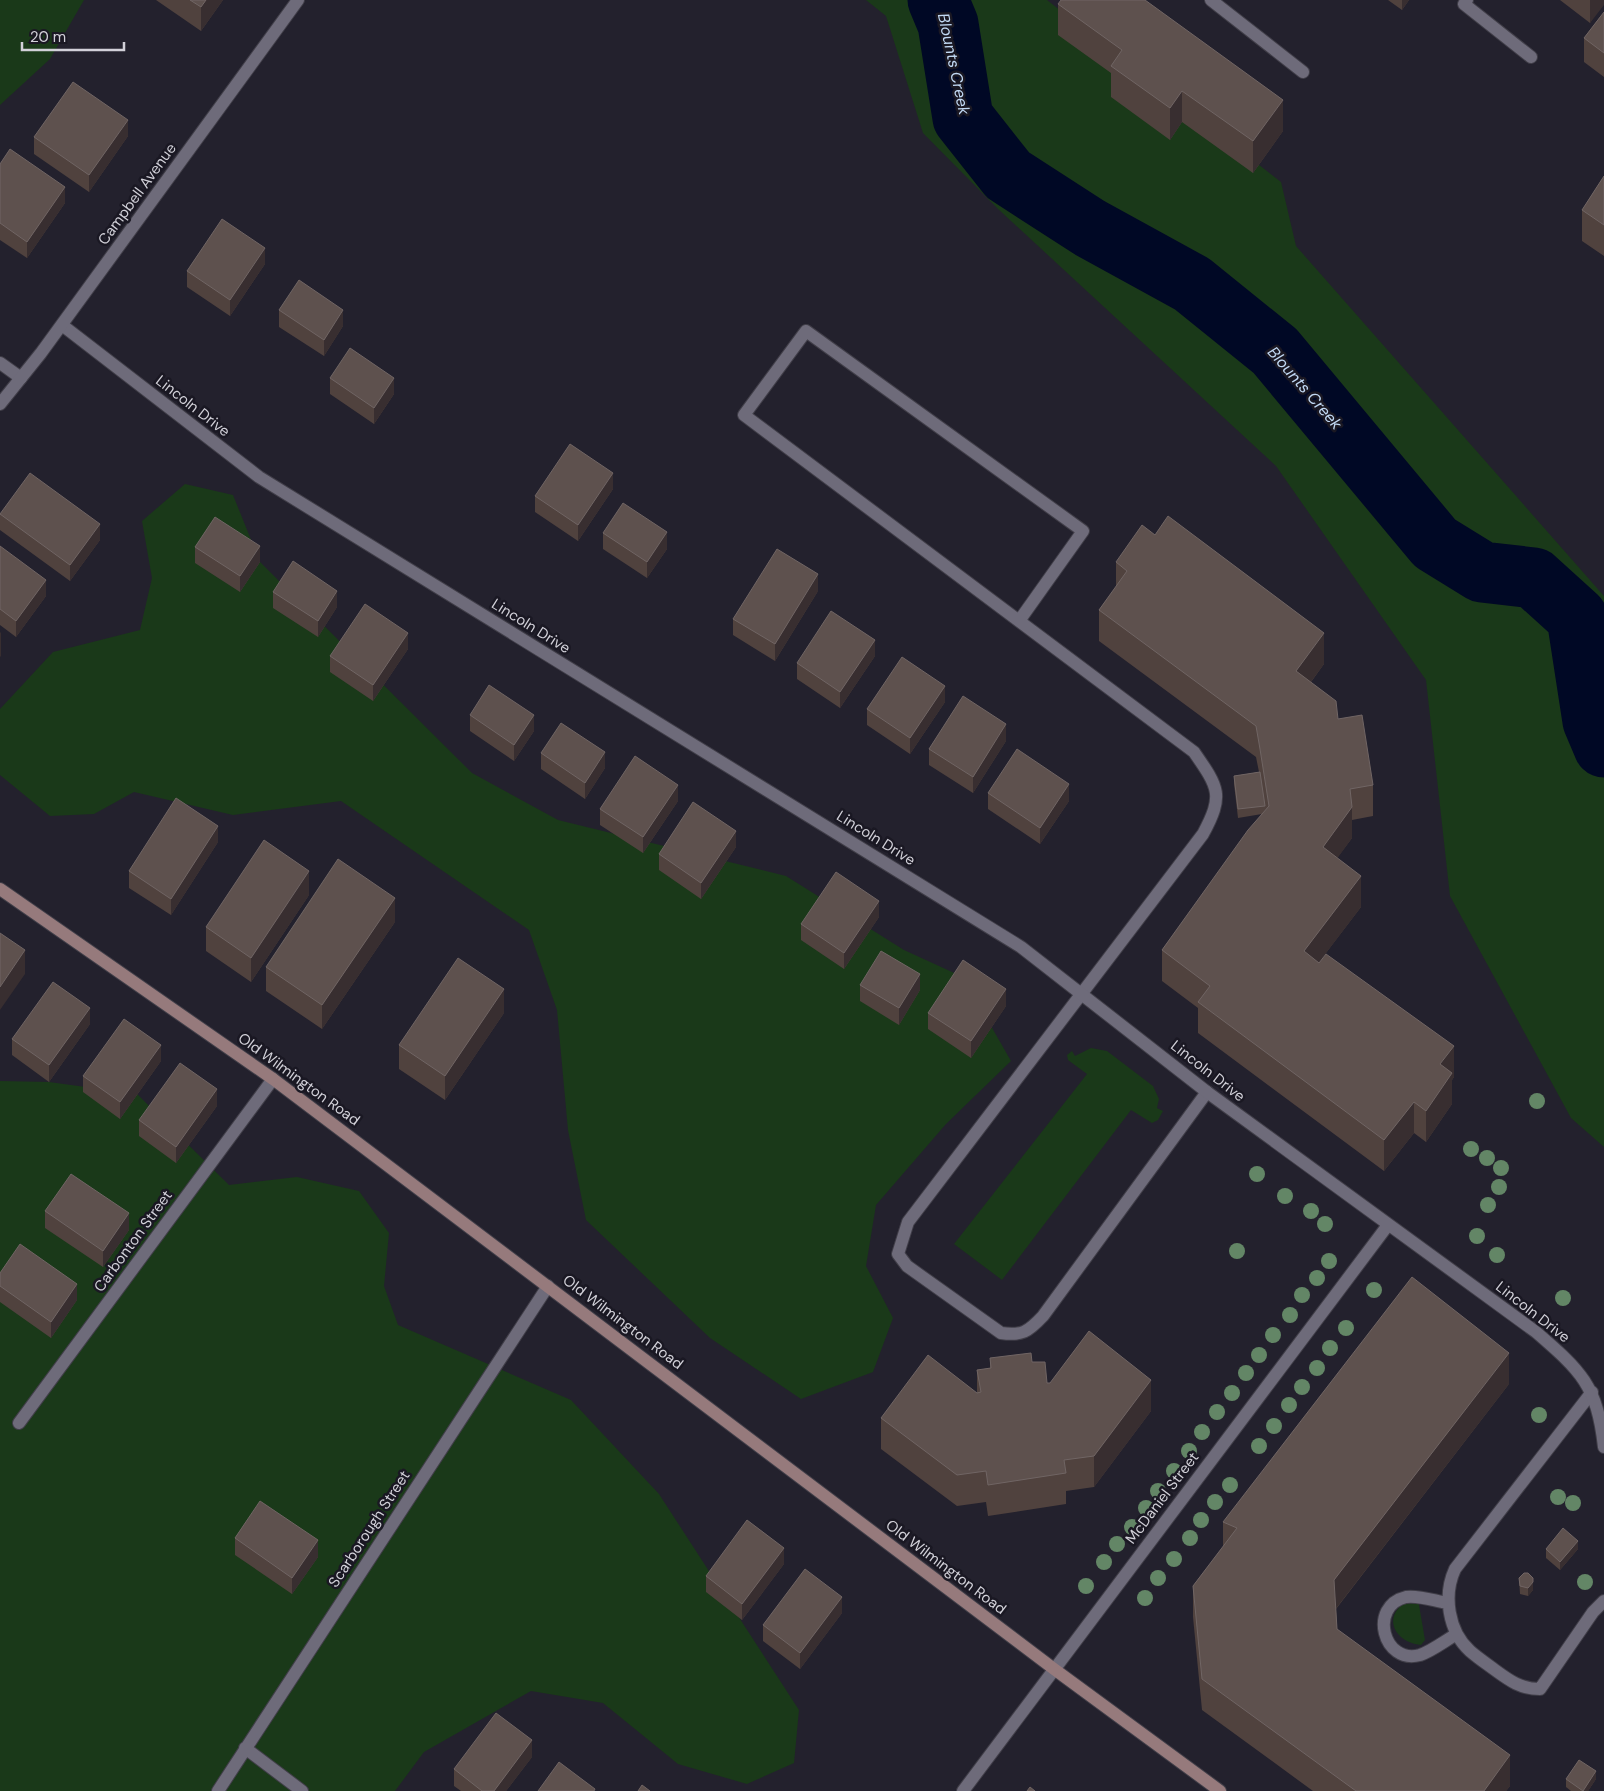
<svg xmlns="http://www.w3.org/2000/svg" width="1604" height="1791" viewBox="0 0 1604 1791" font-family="'DM Sans',sans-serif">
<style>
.green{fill:#1a3919}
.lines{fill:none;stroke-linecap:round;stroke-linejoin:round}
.river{stroke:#000825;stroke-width:61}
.service-casing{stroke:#403e48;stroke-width:14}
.minor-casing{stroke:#403e48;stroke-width:14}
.tertiary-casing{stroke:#403e48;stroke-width:14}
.secondary-casing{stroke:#403e48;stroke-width:14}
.service{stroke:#6e6b7a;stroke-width:12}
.minor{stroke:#6e6b7a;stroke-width:12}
.tertiary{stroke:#6e6b7a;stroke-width:12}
.secondary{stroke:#967a7c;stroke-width:12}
.tree{fill:#638666}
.wall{fill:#50423e}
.shaded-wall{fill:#382e30}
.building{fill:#5e514e;stroke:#706564}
.labels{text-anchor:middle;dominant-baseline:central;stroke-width:5;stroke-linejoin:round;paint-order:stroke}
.street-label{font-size:15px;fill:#d2d1d9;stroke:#1a1823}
.water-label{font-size:16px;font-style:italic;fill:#c1d8f3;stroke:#1a1823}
</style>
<rect width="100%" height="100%" fill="#23212d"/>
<path class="green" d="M0 0H84L50 59 0 105Z
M866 0H1047L1281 182 1296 246 1604 596V1147L1571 1118 1450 896 1426 680 1276 466 997 208 923 133 886 16Z
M185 484 233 495 260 562 472 773 558 820 786 876 904 950 963 977 1011 1061 946 1124 876 1205 866 1266 893 1318 873 1372 801 1399 710 1338 586 1220 568 1130 557 1010 529 930 341 801 233 815 134 792 94 814 50 816 0 775V709L53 652 140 630 152 578 142 521Z
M1091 1048 1107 1051 1153 1086 1159 1099 1157 1108 1163 1111 1158 1120 1152 1123 1131 1110 1002 1280 954 1244 1087 1074 1068 1060 1067 1055 1072 1051 1075 1056Z
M0 1081 49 1082 137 1094 229 1185 297 1177 359 1191 389 1233 384 1286 398 1325 571 1400 659 1494 799 1710 794 1763 747 1784 678 1764 603 1703 531 1691 424 1752 395 1791H0Z
M1406 1602H1418L1419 1605 1425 1640 1421 1645C1396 1643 1381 1618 1406 1602Z"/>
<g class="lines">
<path class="river" d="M938 0 948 24 963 118 1008 175 1090 228 1192 284 1275 351 1435 543 1482 572 1534 578 1577 617 1593 721 1604 747"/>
<defs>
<path id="service" d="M1211 0 1303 72
M1467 0 1464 4 1531 57
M1019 621 1083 531 806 331 744 415 1194 752C1219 788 1224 795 1203 834L908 1222 898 1254 907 1266 1001 1333C1022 1336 1028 1332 1043 1316L1207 1092
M1592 1392 1455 1569C1443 1595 1448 1631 1470 1651 1478 1658 1487 1664 1495 1670 1510 1681 1521 1689 1540 1689L1593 1612 1604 1601
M1448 1603C1435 1601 1419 1595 1406 1597 1368 1606 1383 1665 1420 1655 1432 1651 1446 1640 1457 1634"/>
<path id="minor" d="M62 325 259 477 1021 947 1207 1092 1536 1332C1581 1371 1597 1385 1604 1447
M0 363 21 378
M19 1423 273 1079
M245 1748 302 1791
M218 1791 548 1286
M963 1791 1388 1225"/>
<path id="tertiary" d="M0 404 41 353 298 0"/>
<path id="secondary" d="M0 889 273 1079 1054 1669 1220 1791"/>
</defs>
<use href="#service" class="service-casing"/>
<use href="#minor" class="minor-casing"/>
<use href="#tertiary" class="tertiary-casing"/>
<use href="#secondary" class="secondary-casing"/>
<use href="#service" class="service"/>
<use href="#minor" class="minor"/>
<use href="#tertiary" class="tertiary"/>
<use href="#secondary" class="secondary"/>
</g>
<g class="tree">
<circle cx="1537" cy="1101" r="8"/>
<circle cx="1471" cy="1149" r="8"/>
<circle cx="1487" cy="1158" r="8"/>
<circle cx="1501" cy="1168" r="8"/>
<circle cx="1257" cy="1174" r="8"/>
<circle cx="1499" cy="1187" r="8"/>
<circle cx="1285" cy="1196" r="8"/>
<circle cx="1488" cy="1205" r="8"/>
<circle cx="1311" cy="1211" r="8"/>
<circle cx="1325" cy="1224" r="8"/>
<circle cx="1477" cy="1236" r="8"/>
<circle cx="1237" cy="1251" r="8"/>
<circle cx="1497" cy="1255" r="8"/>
<circle cx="1329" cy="1261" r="8"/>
<circle cx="1317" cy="1278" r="8"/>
<circle cx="1374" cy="1290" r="8"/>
<circle cx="1302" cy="1295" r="8"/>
<circle cx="1563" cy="1298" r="8"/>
<circle cx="1290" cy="1315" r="8"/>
<circle cx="1346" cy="1328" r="8"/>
<circle cx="1273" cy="1335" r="8"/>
<circle cx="1330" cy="1348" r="8"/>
<circle cx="1259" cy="1355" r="8"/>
<circle cx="1317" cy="1368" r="8"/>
<circle cx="1246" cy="1373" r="8"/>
<circle cx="1302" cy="1387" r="8"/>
<circle cx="1232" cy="1393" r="8"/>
<circle cx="1289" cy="1405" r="8"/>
<circle cx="1217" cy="1412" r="8"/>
<circle cx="1539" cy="1415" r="8"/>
<circle cx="1274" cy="1426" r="8"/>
<circle cx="1202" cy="1432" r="8"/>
<circle cx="1259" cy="1446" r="8"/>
<circle cx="1189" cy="1451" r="8"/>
<circle cx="1174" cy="1471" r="8"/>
<circle cx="1230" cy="1485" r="8"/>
<circle cx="1158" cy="1491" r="8"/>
<circle cx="1558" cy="1497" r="8"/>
<circle cx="1215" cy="1502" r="8"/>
<circle cx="1573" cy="1503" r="8"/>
<circle cx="1146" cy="1508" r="8"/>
<circle cx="1201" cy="1520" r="8"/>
<circle cx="1132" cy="1527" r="8"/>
<circle cx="1190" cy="1538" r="8"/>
<circle cx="1117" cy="1544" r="8"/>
<circle cx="1174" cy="1559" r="8"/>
<circle cx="1104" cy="1562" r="8"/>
<circle cx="1158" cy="1578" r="8"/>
<circle cx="1585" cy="1582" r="8"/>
<circle cx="1086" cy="1586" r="8"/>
<circle cx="1145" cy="1598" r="8"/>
</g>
<path class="wall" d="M156 0H223L201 31Z
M1388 0H1409L1402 10Z
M1560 0H1604L1590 23Z
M1058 4 1283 131 1253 173 1182 122 1170 140 1111 97V73L1058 35Z
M1604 12V77L1584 62V38Z
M128 136 89 192 34 154V137Z
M0 164 65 203 27 258 0 240Z
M1604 176V256L1582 241V210Z
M265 264 230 316 187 287V271Z
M279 310 343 326 324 356 279 327Z
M330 378 394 394 374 424 330 394Z
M613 489 578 541 535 512V496Z
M0 513 100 540 70 581 0 530Z
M603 533 667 549 647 578 603 549Z
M0 546 46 596 16 637 0 625Z
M195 547 260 562 240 592 195 563Z
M1116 562 1324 664 1311 682 1338 719 1373 785V816L1352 820V838L1337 858 1361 907 1319 962 1454 1077 1452 1080V1104L1426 1142 1414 1133 1384 1171 1198 1033V1008L1162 981V950L1262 814 1238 818 1234 784V776L1259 772 1256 757 1099 641V610L1116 587Z
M818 591 775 661 733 635V619Z
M273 592 337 607 318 637 273 608Z
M408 649 373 701 330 672V656Z
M875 656 840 708 797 679V663Z
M945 702 910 754 867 725V709Z
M470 715 534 731 514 761 470 731Z
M1006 741 973 793 929 765V749Z
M541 753 605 768 585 799 541 769Z
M988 793 1069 801 1040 844 988 809Z
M678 801 643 853 600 825V809Z
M218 842 171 915 129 888V871Z
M736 847 701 899 659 870V854Z
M309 895 251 982 206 951V927Z
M879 917 844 969 801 940V924Z
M395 922 322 1029 266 991V967Z
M860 985 920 990 899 1025 860 1001Z
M1006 1006 971 1058 928 1029V1013Z
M504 1013 445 1100 399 1069V1045Z
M90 1024 49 1082 12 1055V1039Z
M161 1061 120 1119 83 1092V1076Z
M217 1106 176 1163 139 1136V1120Z
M45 1211 129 1230 103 1267 45 1228Z
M0 1273 77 1300 51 1338 0 1302Z
M990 1358 1032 1362 1047 1383 1151 1411 1094 1487 1066 1491V1504L988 1516 986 1502 957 1506 881 1449V1418L977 1393V1370L990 1368Z
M1509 1384 1336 1609 1337 1629 1510 1786 1506 1791H1313L1202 1710 1193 1617V1586L1223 1547V1522Z
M235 1538 318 1557 292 1594 235 1555Z
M1546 1549H1578L1560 1570 1546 1558Z
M784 1564 742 1620 706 1592V1576Z
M1519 1578 1533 1590 1528 1596 1520 1594Z
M842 1613 800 1669 763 1641V1625Z
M532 1757 506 1791H461L454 1786V1769Z
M1566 1779H1596L1588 1791H1571L1566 1787Z"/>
<path class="shaded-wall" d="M206 0H223L201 31V7Z
M1402 0H1409L1402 10Z
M1590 0H1604V5L1590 23Z
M1182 91V122L1170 140V108Z
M1283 100V131L1253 173V141Z
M128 120V136L89 192V175Z
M65 187V203L27 258V242Z
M265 248V264L230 316V300Z
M343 310V326L324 356V340Z
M394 378V394L374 424V408Z
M613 473V489L578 541V525Z
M100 524V540L70 581V565Z
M667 532V549L647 578V562Z
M260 546V562L240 592V576Z
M818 574V591L775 661V644Z
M46 580V596L16 637V621Z
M337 591V607L318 637V621Z
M1 632V656L0 657V633Z
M408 633V649L373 701V685Z
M1324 633V664L1296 702V671Z
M875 640V656L840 708V692Z
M945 686V702L910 754V738Z
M534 715V731L514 761V745Z
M1006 724V741L973 793V777Z
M605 752V768L585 799V783Z
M1069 784V801L1040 844V828Z
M678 785V801L643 853V837Z
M1352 807V838L1323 878V847Z
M218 826V842L171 915V899Z
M736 831V847L701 899V883Z
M309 871V895L251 982V958Z
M1361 876V907L1304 982V951Z
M395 898V922L322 1029V1005Z
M879 901V917L844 969V953Z
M25 950V974L0 1010V987Z
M920 974V990L899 1025V1008Z
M504 989V1013L445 1100V1076Z
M1006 989V1006L971 1058V1041Z
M90 1008V1024L49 1082V1065Z
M161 1045V1061L120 1119V1102Z
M1454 1046V1077L1452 1080V1104L1426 1142V1111L1440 1064Z
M217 1089V1106L176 1163V1147Z
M1414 1102V1133L1384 1171V1140Z
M129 1213V1230L103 1267V1251Z
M77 1284V1300L51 1338V1322Z
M1509 1353V1384L1334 1611V1580Z
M1151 1380V1411L1094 1487V1456Z
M318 1540V1557L292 1594V1578Z
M1578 1541V1549L1560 1570V1562Z
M784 1548V1564L742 1620V1604Z
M1533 1582V1590L1528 1596V1588Z
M842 1597V1613L800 1669V1653Z
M532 1740V1757L506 1791H494Z
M1510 1755V1786L1506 1791H1484Z
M1596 1771V1779L1588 1791H1583Z"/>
<path class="building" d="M190 0H206L201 7Z
M1061 0H1145L1283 100 1253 141 1182 91 1170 108 1111 66 1122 50 1058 4Z
M1604 12V53L1584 38Z
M73 82 128 120 89 175 34 137Z
M10 149 65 187 27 242 0 223V164Z
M1604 176V225L1582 210Z
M222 219 265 248 230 300 187 271Z
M299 280 343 310 324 340 279 310Z
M350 348 394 378 374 408 330 378Z
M570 444 613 473 578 525 535 496Z
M30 473 100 524 70 565 0 514Z
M623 503 667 532 647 562 603 533Z
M1168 516 1324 633 1296 671 1336 701 1338 719 1362 715 1373 785 1350 789 1352 807 1323 847 1361 876 1304 951 1319 963 1326 954 1454 1046 1440 1064 1452 1073 1426 1111 1414 1102 1384 1140 1198 1002 1210 986 1162 950 1248 830 1269 806 1260 749 1256 726 1099 610 1127 571 1116 562 1142 525 1155 535Z
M215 517 260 546 240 576 195 547Z
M0 546 46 580 16 621 0 609Z
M777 549 818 574 775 644 733 619Z
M293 561 337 591 318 621 273 592Z
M365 604 408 633 373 685 330 656Z
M831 611 875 640 840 692 797 663Z
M902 657 945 686 910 738 867 709Z
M489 685 534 715 514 745 470 715Z
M963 696 1006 724 973 777 929 749Z
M561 723 605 752 585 783 541 753Z
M1017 749 1069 784 1040 828 988 793Z
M635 756 678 785 643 837 600 809Z
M1260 772 1265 806 1238 809 1234 776Z
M176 798 218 826 171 899 129 871Z
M693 802 736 831 701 883 659 854Z
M264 840 309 871 251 958 206 927Z
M338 859 395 898 322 1005 266 967Z
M836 872 879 901 844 953 801 924Z
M0 933 25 950 0 987Z
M881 951 920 974 899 1008 860 985Z
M458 958 504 989 445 1076 399 1045Z
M963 960 1006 989 971 1041 928 1013Z
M53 982 90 1008 49 1065 12 1039Z
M124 1019 161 1045 120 1102 83 1076Z
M180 1063 217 1089 176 1147 139 1120Z
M71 1174 129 1213 103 1251 45 1211Z
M20 1244 77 1284 51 1322 0 1286V1273Z
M1412 1277 1509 1353 1334 1580 1337 1629 1510 1755 1484 1791H1356L1202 1679 1193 1586 1237 1528 1223 1522Z
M1089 1331 1151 1380 1094 1456 1064 1460 1066 1473 988 1485 986 1471 957 1475 881 1418 928 1355 977 1393 981 1392 977 1370 991 1368 990 1358 1031 1353 1032 1362H1045L1047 1383H1050Z
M260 1501 318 1540 292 1578 235 1538Z
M747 1520 784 1548 742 1604 706 1576Z
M1563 1528 1578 1541 1560 1562 1546 1549Z
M805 1569 842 1597 800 1653 763 1625Z
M1524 1573H1528L1533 1578V1582L1528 1588 1520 1586 1519 1578Z
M496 1713 532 1740 494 1791H482L454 1769Z
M1579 1760 1596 1771 1583 1791 1566 1779Z
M559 1762 595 1789 594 1791H538Z
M642 1785 650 1791H638Z
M1030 1787 1035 1791H1027Z"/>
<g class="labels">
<g class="street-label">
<text transform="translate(137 194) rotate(-54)">Campbell Avenue</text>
<text transform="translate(193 406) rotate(38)">Lincoln Drive</text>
<text transform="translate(531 626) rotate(32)">Lincoln Drive</text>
<text transform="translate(876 838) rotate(32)">Lincoln Drive</text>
<text transform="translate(1208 1071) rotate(38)">Lincoln Drive</text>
<text transform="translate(299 1079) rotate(36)">Old Wilmington Road</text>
<text transform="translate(133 1241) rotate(-54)">Carbonton Street</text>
<text transform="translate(1533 1312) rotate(38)">Lincoln Drive</text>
<text transform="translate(623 1322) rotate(37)">Old Wilmington Road</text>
<text transform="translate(1162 1498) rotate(-53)">McDaniel Street</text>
<text transform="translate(369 1529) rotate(-57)">Scarborough Street</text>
<text transform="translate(946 1567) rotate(37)">Old Wilmington Road</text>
</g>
<g class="water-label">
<text transform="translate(954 64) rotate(78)">Blounts Creek</text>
<text transform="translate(1305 388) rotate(49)">Blounts Creek</text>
</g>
</g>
<path d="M22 42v8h102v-8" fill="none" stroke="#d2d1d9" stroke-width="2.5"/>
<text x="30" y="42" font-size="15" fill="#d2d1d9" stroke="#1a1823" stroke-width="4" paint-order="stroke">20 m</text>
</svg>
